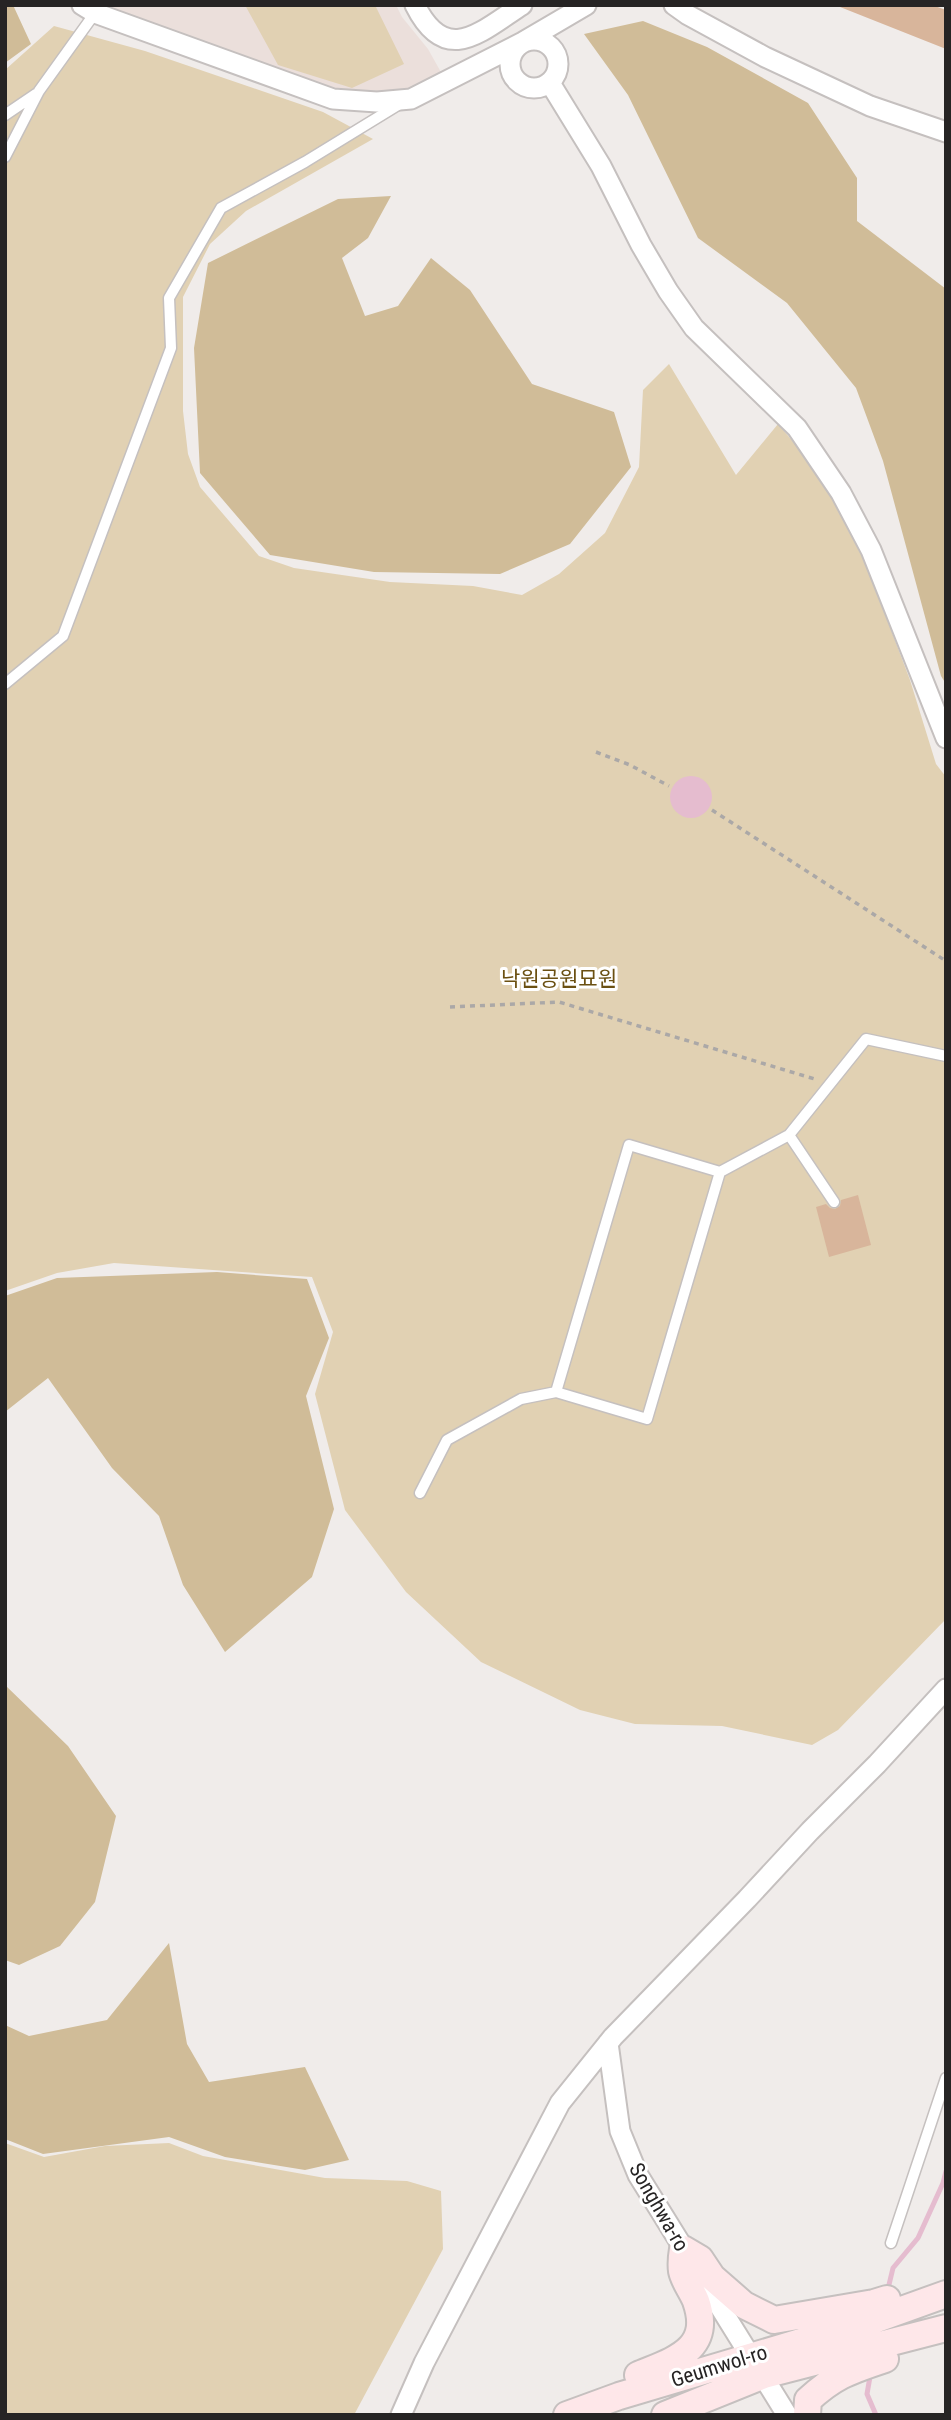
<svg xmlns="http://www.w3.org/2000/svg" width="951" height="2420" viewBox="0 0 951 2420" font-family="'Roboto Condensed','Noto Sans KR',sans-serif">
<style>
.built{fill:#ebdfdb}
.green{fill:#e1d1b3}
.forest{fill:#d0bc98}
.water{fill:#e5bccf}
.lines{fill:none;stroke-linecap:round;stroke-linejoin:round}
.stream{stroke:#e5bccf;stroke-width:5}
.building{fill:#d8b59b}
.lane-casing{stroke:#c5c0bf;stroke-width:13}
.street-casing{stroke:#c5c0bf;stroke-width:23}
.secondary-casing{stroke:#c5c0bf;stroke-width:30}
.path{stroke:#aba8a7;stroke-width:3.5;stroke-dasharray:5 5;stroke-linecap:butt}
.lane{stroke:#fff;stroke-width:10}
.street{stroke:#fff;stroke-width:19}
.secondary{stroke:#fee7e9;stroke-width:26}
.labels{text-anchor:middle;dominant-baseline:central;stroke-width:6;stroke-linejoin:round;paint-order:stroke}
.park-label{font-size:21px;fill:#6b5012;stroke:#fff}
.street-label{font-size:21px;fill:#262424;stroke:#fff}
</style>
<rect width="100%" height="100%" fill="#f0ecea"/>
<path class="built" d="M98 5H396L402 17 428 49 442 74 410 92 342 94Z"/>
<path class="green" d="M245 5H375L404 64 352 88 278 65Z
M54 26 145 51 323 112 373 139 246 211 210 244 183 297V411L188 454 200 487 259 556 294 568 390 582 473 586 522 595 559 574 605 533 639 467 643 390 669 364 736 475 778 424 807 458 845 516 874 585 910 680 936 764 946 777V1619L838 1730 812 1745 722 1726 635 1724 580 1710 481 1662 406 1592 345 1510 315 1394 333 1332 312 1277 114 1263 57 1273 5 1291V70Z
M5 2143 44 2157 105 2146 169 2143 203 2156 325 2178 407 2181 441 2191 443 2249 354 2415H5Z"/>
<path class="forest" d="M5 5H13L31 44 5 63Z
M643 21 707 47 808 103 857 178V221L946 289V684L941 676 883 461 856 388 787 303 698 238 628 95 584 34Z
M391 196 368 238 342 258 365 316 398 306 431 258 470 290 532 384 614 412 631 467 570 544 500 574 374 572 270 555 200 473 194 348 208 263 338 199Z
M217 1272 307 1279 329 1338 306 1396 334 1509 312 1577 225 1652 183 1585 159 1516 112 1468 48 1378 5 1412V1296L57 1278Z
M5 1685 68 1746 116 1816 95 1902 60 1946 19 1965 5 1960Z
M169 1943 187 2044 209 2082 305 2067 349 2160 305 2170 225 2157 169 2137 43 2154 5 2139V2025L29 2036 107 2020Z"/>
<path class="water" d="M670 797a21 21 0 1 1 42 0a21 21 0 1 1-42 0Z"/>
<g class="lines">
<path class="stream" d="M887 2293 893 2268 918 2238 943 2183 946 2171
M871 2371 867 2394 876 2415"/>
</g>
<path class="building" d="M835 5H932L946 10V49Z
M858 1195 871 1245 829 1257 816 1207 826 1204 830 1208 835 1209 840 1206 841 1200Z"/>
<g class="lines">
<defs>
<path id="lane" d="M5 115 36 94
M5 157 39 91 95 13
M5 684 63 636 171 348 169 298 221 208 305 162 398 105
M789 1135 834 1202
M720 1172 789 1135 866 1039 946 1056
M420 1493 447 1440 521 1399 556 1392 647 1419 720 1172 629 1145 556 1392
M891 2243 946 2078"/>
<path id="street" d="M82 5 95 13 333 99 377 102 411 99 523 42 586 5
M415 5C446 67 480 32 522 5
M674 5 688 15 765 57 870 106 946 132
M510 64a24 24 0 1 1 48 0a24 24 0 1 1-48 0Z
M550 83 601 166 641 245 668 291 694 328 797 428 841 493 871 550 946 738
M608 2043 620 2131 638 2175 787 2415
M401 2415 424 2363 560 2103 613 2037 747 1899 810 1831 877 1764 946 1689"/>
<path id="secondary" d="M683 2249 700 2259 712 2277 744 2305 774 2320 874 2303 887 2299
M638 2375C674 2360 713 2350 696 2301 692 2291 684 2281 682 2271 681 2264 682 2255 683 2249
M567 2415 619 2396 871 2321 946 2294
M665 2415 764 2375 946 2328
M807 2415 808 2400C835 2375 850 2371 885 2359"/>
</defs>
<use href="#lane" class="lane-casing"/>
<use href="#street" class="street-casing"/>
<use href="#secondary" class="secondary-casing"/>
<path class="path" d="M596 752 630 765 669 786
M712 810 946 961
M450 1007 559 1002 818 1080"/>
<use href="#lane" class="lane"/>
<use href="#street" class="street"/>
<use href="#secondary" class="secondary"/>
</g>
<g class="labels">
<g class="park-label">
<text x="559" y="979">낙원공원묘원</text>
</g>
<g class="street-label">
<text transform="translate(659 2207) rotate(60)">Songhwa-ro</text>
<text transform="translate(719 2366) rotate(-17)">Geumwol-ro</text>
</g>
</g>
<rect width="951" height="2420" fill="none" stroke="#262424" stroke-width="14"/>
</svg>
